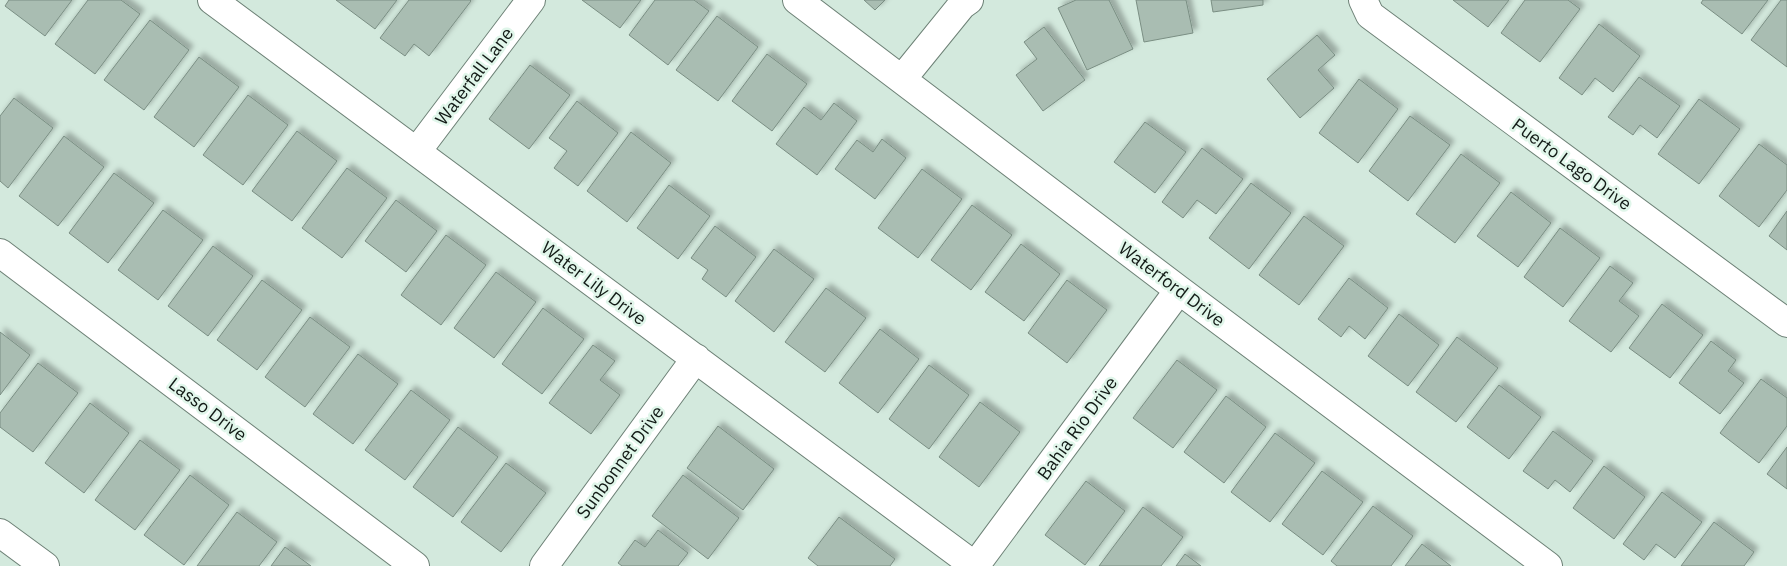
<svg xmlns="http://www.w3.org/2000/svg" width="1787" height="566" viewBox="0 0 1787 566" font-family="'IBM Plex Sans',sans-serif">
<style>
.building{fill:#a9bdb2;stroke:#7a8e83;filter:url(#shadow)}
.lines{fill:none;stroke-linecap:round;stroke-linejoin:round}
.minor-casing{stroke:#6d8176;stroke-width:30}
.minor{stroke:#fff;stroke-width:28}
.labels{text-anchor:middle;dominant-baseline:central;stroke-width:5;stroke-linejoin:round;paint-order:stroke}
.street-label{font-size:18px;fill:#121a16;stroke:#e0f6ea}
</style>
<defs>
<filter id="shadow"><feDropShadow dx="4.5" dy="-4.5" stdDeviation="2.5" flood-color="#0004"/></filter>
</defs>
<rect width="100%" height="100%" fill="#d3e9dd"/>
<path class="building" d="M9 0H72L45 36 5 6Z
M88 0H121L140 14 95 74 55 44Z
M336 0H397L375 29Z
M409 0H470L471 1 429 56 414 44 405 56 380 38Z
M582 0H641L620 28Z
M655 0H694L709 11 668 65 629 35Z
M864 0H885L875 10Z
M1076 0H1109L1133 49 1087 70 1058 8Z
M1136 0H1186L1193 33 1144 42Z
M1211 0H1263V5L1213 12Z
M1453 0H1509L1488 27Z
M1525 0H1568L1580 9 1540 62 1501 33Z
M1703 0H1768L1742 34 1701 3Z
M1781 0H1787V67L1751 40Z
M717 16 758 47 718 101 676 70Z
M150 20 189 50 144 110 104 80Z
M1599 24 1640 56 1613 92 1595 78 1582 95 1559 78Z
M1044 27 1085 80 1043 111 1016 75 1037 59 1024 42Z
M1317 35 1335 55 1318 70 1334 88 1300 118 1267 79Z
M767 54 807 84 772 131 732 101Z
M199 57 239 87 194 147 154 117Z
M530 65 570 95 529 149 489 119Z
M1639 77 1680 106 1657 138 1640 125 1633 135 1608 117Z
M1359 79 1398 109 1358 163 1319 133Z
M248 95 288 125 243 185 203 155Z
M14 98 53 128 8 188 0 181V116Z
M1699 99 1740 129 1699 184 1658 154Z
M577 101 618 133 578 186 554 168 567 151 549 138Z
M834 103 857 121 817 175 776 144 804 107 821 120Z
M1410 116 1450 145 1408 201 1369 171Z
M1145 122 1186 152 1155 193 1114 162Z
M297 131 337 161 292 221 252 191Z
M631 132 671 163 627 222 587 191Z
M64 136 104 167 58 226 19 196Z
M882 139 906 158 875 199 835 169 857 140 873 152Z
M1759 144 1787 165V190L1759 227 1719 196Z
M1202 148 1243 179 1216 214 1197 200 1183 218 1162 202Z
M1461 154 1500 183 1455 243 1416 214Z
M347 168 387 198 342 258 302 228Z
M922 169 962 199 918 258 878 228Z
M114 173 154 203 108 263 69 233Z
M1251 183 1291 213 1249 269 1209 238Z
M669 185 710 216 678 259 637 228Z
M1511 192 1551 223 1518 267 1477 236Z
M396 200 437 231 406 272 365 241Z
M972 205 1012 235 971 290 931 260Z
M163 210 203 240 158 300 118 270Z
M1787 211V250L1769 236Z
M1304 216 1344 246 1299 305 1259 275Z
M715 226 756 257 726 297 702 279 708 270 691 258Z
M1560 228 1600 258 1563 307 1524 277Z
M446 235 486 265 441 325 401 295Z
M1021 244 1060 274 1024 321 985 292Z
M213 246 253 276 208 336 168 306Z
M774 249 814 279 774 332 735 301Z
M1610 266 1633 283 1619 301 1639 316 1611 352 1569 321Z
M496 272 536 302 494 358 454 328Z
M1349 278 1388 308 1365 339 1349 326 1341 337 1318 319Z
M262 280 302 310 257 370 217 340Z
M1067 280 1107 310 1067 363 1028 333Z
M826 288 866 318 825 372 785 342Z
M1662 304 1703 335 1670 378 1629 348Z
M543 308 584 339 542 394 502 364Z
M1399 314 1439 345 1408 386 1368 356Z
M310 317 350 347 305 407 265 377Z
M880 329 919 359 878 413 839 383Z
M0 332 30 355 0 395Z
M1457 337 1498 368 1456 422 1416 392Z
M1711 341 1736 360 1728 371 1744 383 1720 414 1679 383Z
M593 345 615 361 600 380 620 395 591 434 549 403Z
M358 354 398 384 353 444 313 414Z
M1177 360 1217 390 1173 448 1133 418Z
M38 363 78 393 33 452 0 427V413Z
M929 365 969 395 929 449 889 419Z
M1761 379 1787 398V426L1759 463 1720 433Z
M1499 385 1541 417 1509 459 1467 427Z
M411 390 450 420 405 480 365 450Z
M1226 396 1266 427 1224 483 1184 452Z
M980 402 1020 432 979 487 939 457Z
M90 403 129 433 84 493 45 463Z
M718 426 774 469 743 510 687 468Z
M458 427 498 457 453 517 413 487Z
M1553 431 1593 461 1570 492 1555 480 1548 489 1523 471Z
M1275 433 1315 463 1270 522 1231 492Z
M140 440 180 470 135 530 95 500Z
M1787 447V489L1767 474Z
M506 463 546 493 501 552 461 522Z
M1604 466 1645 497 1614 539 1573 508Z
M1322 471 1363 502 1323 555 1282 524Z
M190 475 229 505 184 565 144 535Z
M683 475 739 518 708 559 652 516Z
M1086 481 1125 511 1085 565 1045 535Z
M1662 492 1702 522 1675 558 1656 544 1644 560 1623 544Z
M1373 506 1413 536 1391 566H1337L1331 561Z
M1143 507 1183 537 1161 566H1099Z
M237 512 277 542 259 566H197Z
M839 517 895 559 890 566H818L808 558Z
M1714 522 1754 552 1744 566H1681Z
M658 530 688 553 678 566H622L618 563 635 540 645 547Z
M1422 544 1451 566H1405Z
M285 547 311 566H271Z
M1185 554 1201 566H1176Z"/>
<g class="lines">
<defs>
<path id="minor" d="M212 0 975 566
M797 0 1179 290 1548 566
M1363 0 1370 15 1787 323
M902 79 962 5 969 0
M417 151 531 0
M0 253 415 566
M0 533 45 566
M544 566 696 358
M975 566 1179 290"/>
</defs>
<use href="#minor" class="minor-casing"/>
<use href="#minor" class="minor"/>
</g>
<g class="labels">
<g class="street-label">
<text transform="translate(474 76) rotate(-53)">Waterfall Lane</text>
<text transform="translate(1572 164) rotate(36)">Puerto Lago Drive</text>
<text transform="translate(594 283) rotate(37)">Water Lily Drive</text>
<text transform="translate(1172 284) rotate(37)">Waterford Drive</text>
<text transform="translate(208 409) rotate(37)">Lasso Drive</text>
<text transform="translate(1077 428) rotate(-54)">Bahia Rio Drive</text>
<text transform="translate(620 462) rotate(-54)">Sunbonnet Drive</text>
</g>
</g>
</svg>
